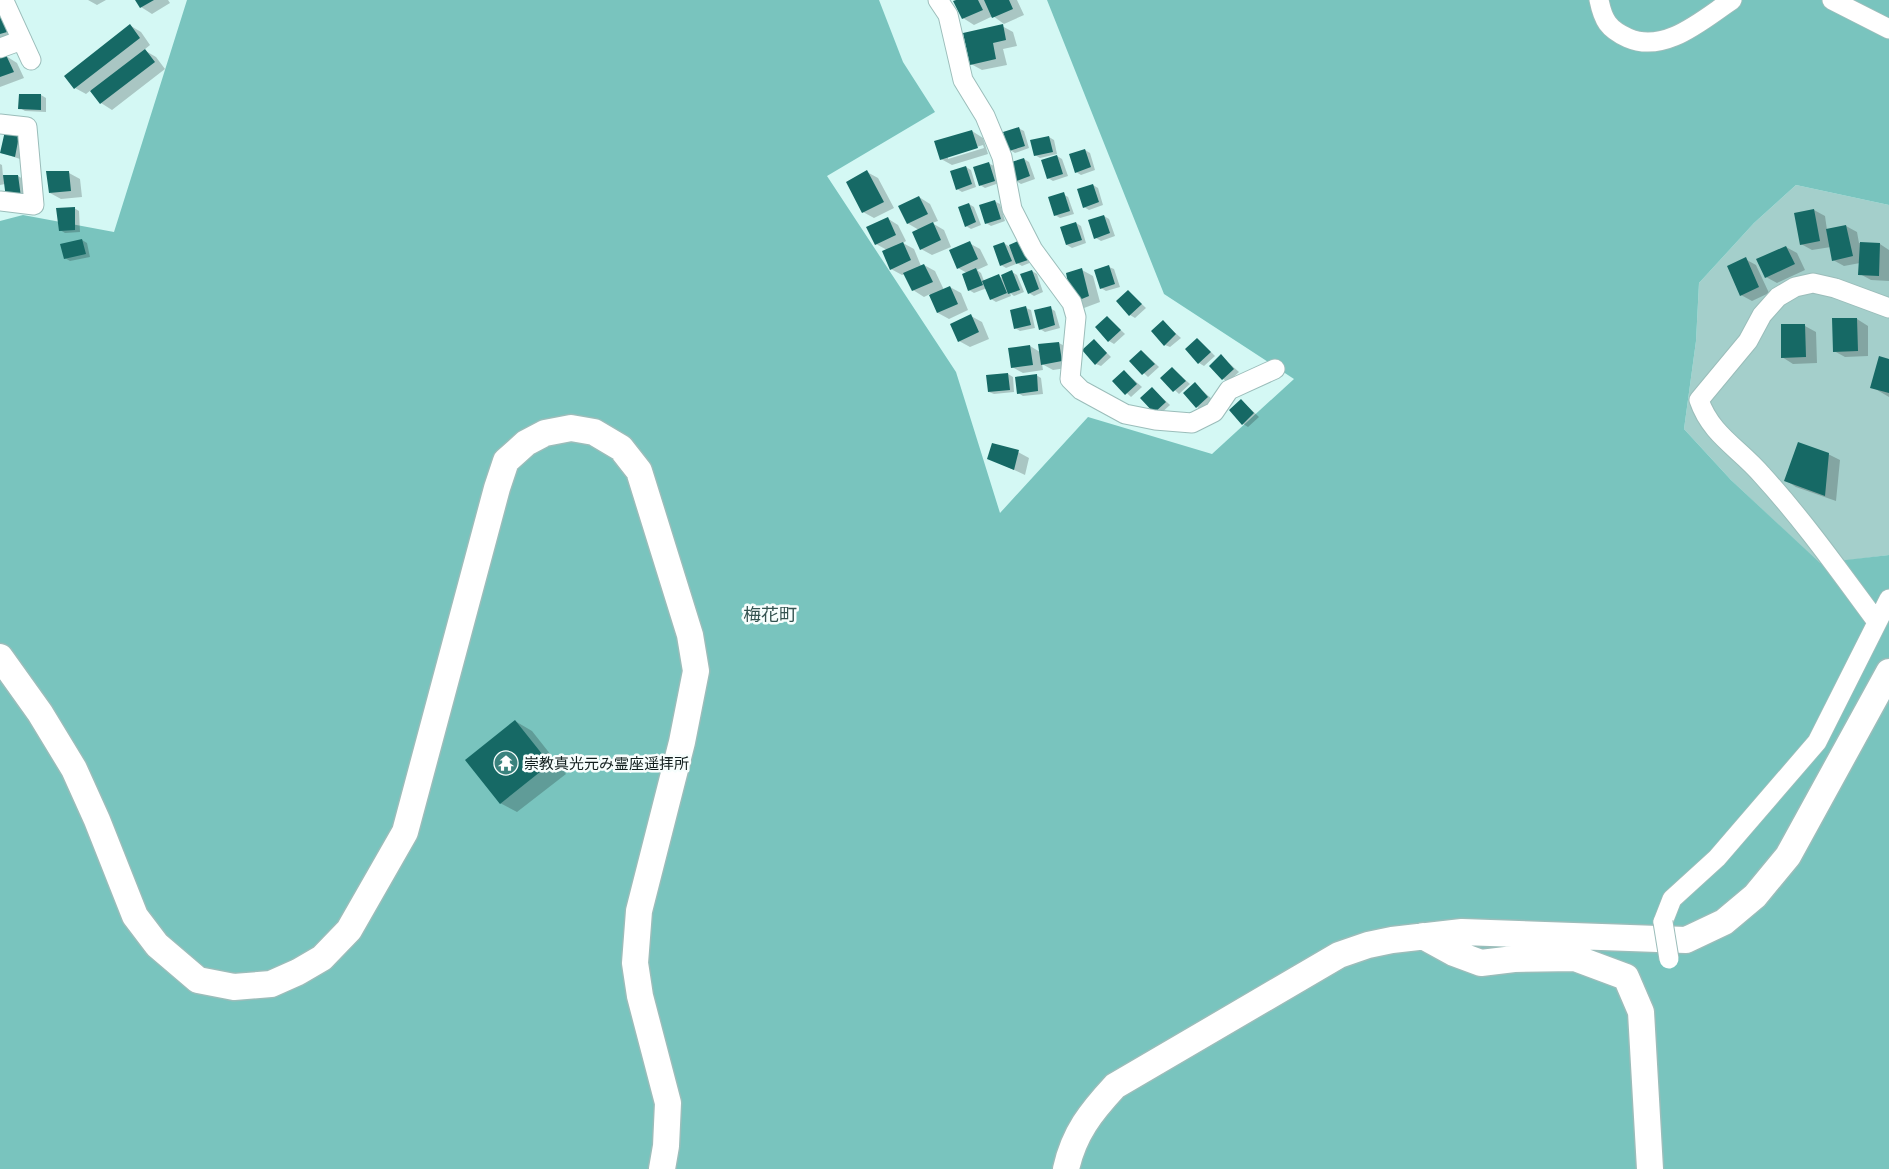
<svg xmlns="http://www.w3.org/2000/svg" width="1889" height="1169" viewBox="0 0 1889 1169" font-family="Commissioner,'Noto Sans JP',sans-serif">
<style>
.green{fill:#a4cfcb}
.forest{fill:#79c4be}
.shadow{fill:#0003;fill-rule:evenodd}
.building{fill:#166965}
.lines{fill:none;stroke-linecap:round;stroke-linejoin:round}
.street-casing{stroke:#9bbdba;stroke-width:21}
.secondary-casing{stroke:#9bbdba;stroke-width:29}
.street{stroke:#fff;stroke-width:19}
.secondary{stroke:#fff;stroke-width:26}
.street-bridge-casing{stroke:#9bbdba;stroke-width:21;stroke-linecap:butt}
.street-bridge{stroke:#fff;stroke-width:19}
.labels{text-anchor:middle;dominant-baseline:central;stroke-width:5;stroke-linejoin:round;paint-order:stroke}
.poi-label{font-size:15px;fill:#101d1c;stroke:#f7fefd;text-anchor:start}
.quarter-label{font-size:18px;fill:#355451;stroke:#f7fefd}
</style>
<rect width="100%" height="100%" fill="#d4f8f4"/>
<path class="green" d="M1796 185 1889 205V555L1820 564 1731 480 1684 429 1696 341 1699 283 1754 223Z"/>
<path class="forest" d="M187 0H879L903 62 935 112 827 176 956 372 1000 513 1088 417 1212 454 1294 379 1164 294 1047 0H1889V205L1796 185 1754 223 1699 283 1696 341 1684 429 1731 480 1820 563 1889 555V1169H0V221L23 215 114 232Z"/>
<path class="shadow" d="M88 0H106L97 5Z
M136 0H168L170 3 152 14 141 7Z
M959 0H1017L1024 15 1004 24 993 16 974 25 963 18Z
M0 14 12 34 0 39Z
M131 26 141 32 150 45 144 50 156 57 165 69 112 110 101 103 91 90 86 94 75 88Z
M1002 26 1013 32 1017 46 1003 49 1007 65 982 70 971 64Z
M6 56 17 63 24 78 0 87V59Z
M41 95 46 98V112L25 111 20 108Z
M1018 128 1024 131 1029 148 1015 153 1010 150Z
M972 131 983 138 988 154 952 165 941 159ZM983 145 984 148 948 159V156Z
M6 133 24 140 20 159 2 153Z
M1049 137 1054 140 1057 154 1040 158 1035 155Z
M1085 150 1090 153 1095 170 1081 175 1076 172Z
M1057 156 1062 159 1068 176 1053 181 1048 178Z
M1024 159 1029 162 1035 179 1021 184 1016 181Z
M988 163 994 166 999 183 985 188 980 185Z
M0 164 2 165 3 176H18L23 179 25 199 5 184 0 185Z
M966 167 971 170 976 187 962 192 957 189Z
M867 172 878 178 894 208 874 218 863 212Z
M69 173 80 179 82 197 61 199 50 193Z
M1093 185 1098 188 1103 205 1089 210 1084 207Z
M1063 194 1068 197 1074 214 1060 218 1055 215Z
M919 197 930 204 938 221 932 223 944 230 951 247 932 255 921 249 919 230 907 223Z
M994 201 1000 204 1005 221 991 226 986 223Z
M969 204 974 207 981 225 971 229 966 226Z
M74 208 79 211 80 232 65 233 60 230Z
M1814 210 1825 216 1827 230 1846 226 1857 232 1859 243 1880 244 1889 250V281L1871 280 1860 274V263L1844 266 1833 260 1831 247 1812 250 1801 244Z
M1104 216 1109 219 1115 236 1101 241 1096 238Z
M887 218 898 225 906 241 903 243 914 249 921 266 924 265 935 271 944 290 950 287 961 293 968 310 949 319 938 313 930 294 924 297 913 290 905 274 902 275 891 269 887 250 876 244Z
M1076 223 1081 226 1086 243 1072 248 1067 245 1062 228Z
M82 240 87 243 90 257 70 261 65 258Z
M1020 242 1032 262 1022 266 1015 262 1016 264 1006 268 1001 265 1004 243 1011 248Z
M969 243 980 249 988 265 977 270 981 273 984 281 999 276 1004 279 1012 272 1017 275 1024 292 1014 296 1010 293 1011 296 996 302 991 299 987 288 974 293 969 290 967 273 958 268Z
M1786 247 1797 253 1805 270 1777 283 1766 277Z
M1745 259 1756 265 1769 293 1752 301 1741 295Z
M1109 267 1114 269 1120 287 1106 291 1101 288Z
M1082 270 1093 276 1100 302 1084 308 1073 302Z
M1032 271 1037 274 1043 292 1034 296 1029 293Z
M1128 291 1146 308 1135 318 1130 315Z
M1026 308 1031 310 1035 328 1020 331 1015 328Z
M1050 308 1055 311 1060 328 1045 332 1040 329Z
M971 316 982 322 989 339 970 347 959 341Z
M1108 318 1125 334 1114 344 1109 341Z
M1857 319 1868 326V356L1845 357 1834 351Z
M1163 322 1181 338 1170 347 1165 345Z
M1805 326 1816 332 1817 363 1793 364 1782 357Z
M1198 339 1215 356 1204 366 1199 363Z
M1094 340 1111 357 1101 366 1096 364Z
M1059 343 1070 349 1073 367 1053 370 1042 364 1043 370 1023 373 1012 367 1030 346 1040 352 1039 346Z
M1142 351 1159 367 1148 377 1131 361Z
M1221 356 1239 372 1228 382 1223 379Z
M1889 360V397L1872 387Z
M1172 368 1190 384 1179 394 1162 378Z
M1124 371 1142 387 1131 397 1114 381Z
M1008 374 1013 377 1014 392 994 394 989 392Z
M1036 375 1041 378 1043 394 1023 396 1018 393Z
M1195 384 1213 400 1202 410 1197 407Z
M1153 389 1170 405 1159 415 1154 412Z
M1241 400 1259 417 1248 427 1243 424Z
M1018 452 1029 458 1025 475 988 458Z
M1828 454 1840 460 1836 501 1796 487 1785 480Z
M515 721 532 731 566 774 517 812 500 803Z"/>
<path class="building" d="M135 0H154L140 8Z
M956 0H978L983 10 962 19 953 1Z
M984 0H1009L1013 9 992 18Z
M0 12 7 32 0 34Z
M130 24 140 38 74 89 64 76Z
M1003 24 1006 40 993 43 996 59 970 65 963 33Z
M145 49 155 62 100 104 90 91Z
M6 55 14 72 0 77V57Z
M19 94H41V110L18 109Z
M1019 127 1025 146 1009 151 1003 132Z
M972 130 978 148 940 160 934 141Z
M5 131 19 136 15 157 0 153Z
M1049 136 1053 152 1034 156 1030 140Z
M1085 149 1091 167 1075 173 1069 154Z
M1057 155 1063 174 1047 179 1041 160Z
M1024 158 1030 176 1014 182 1008 163Z
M989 162 995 181 979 186 973 167Z
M966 166 972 184 956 190 950 171Z
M867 170 884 202 862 213 846 182Z
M46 171H69L71 191 49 193Z
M3 175H18L21 197 6 198Z
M1093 184 1099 202 1083 208 1077 189Z
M1064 192 1070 211 1054 216 1048 197Z
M919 196 928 214 907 224 898 206Z
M995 200 1001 219 985 224 979 205Z
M969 203 976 222 965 227 958 207Z
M75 207V230L59 231 56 208Z
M1814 209 1820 241 1800 245 1794 213Z
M1104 215 1110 233 1094 239 1088 220Z
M888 217 896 235 875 245 866 227Z
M933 222 941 240 920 250 912 232Z
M1076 222 1082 240 1066 245 1060 227Z
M1846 225 1853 256 1832 261 1826 229Z
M82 239 86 254 64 259 60 244Z
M1020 240 1028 260 1016 264 1009 245Z
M970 241 978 259 957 269 949 250Z
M903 242 911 260 890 270 882 251Z
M1004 242 1012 261 1000 266 993 246Z
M1860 242 1880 243 1879 276 1858 275Z
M1786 246 1795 264 1765 278 1756 259Z
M1746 257 1759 287 1740 296 1727 266Z
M924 264 933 282 912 291 903 273Z
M1109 265 1115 284 1100 289 1094 270Z
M976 268 983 285 968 291 962 274Z
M1082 268 1089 296 1072 303 1066 273Z
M1012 270 1020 290 1008 294 1001 275Z
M1032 270 1039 289 1028 294 1020 274Z
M999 274 1007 293 990 300 982 281Z
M950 286 958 304 937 313 929 295Z
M1128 290 1142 304 1129 316 1116 301Z
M1026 306 1031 325 1014 329 1010 310Z
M1051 306 1055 325 1039 330 1034 310Z
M971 314 979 332 958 342 950 324Z
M1107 316 1121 330 1108 342 1095 327Z
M1832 318H1857L1858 351 1833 352Z
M1163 320 1176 334 1164 346 1151 331Z
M1781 324H1805L1806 357 1781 358Z
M1197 338 1211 352 1198 364 1185 349Z
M1094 339 1107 353 1095 365 1082 350Z
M1059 342 1062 361 1041 365 1038 344Z
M1030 345 1033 365 1011 368 1008 348Z
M1141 350 1155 364 1142 375 1129 361Z
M1221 354 1234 369 1222 380 1209 366Z
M1879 356 1889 359V393L1870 388Z
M1172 367 1186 381 1173 392 1160 378Z
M1124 370 1137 384 1125 395 1112 381Z
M1008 373 1010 390 988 392 986 375Z
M1037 374 1038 391 1017 394 1015 377Z
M1195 382 1208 397 1196 408 1183 393Z
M1152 387 1166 402 1154 413 1140 398Z
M1241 399 1254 413 1242 425 1229 410Z
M1798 442 1829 453 1825 496 1784 481Z
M992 443 1019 450 1014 470 987 459Z
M515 720 550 764 500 804 465 760Z"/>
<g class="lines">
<defs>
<path id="street" d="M938 0 948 15 963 80 985 116 1002 157 1012 209 1033 250 1072 303 1076 317 1070 379 1081 390 1125 414 1155 420 1192 423 1214 412 1229 390 1275 369
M1599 0C1603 20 1608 29 1628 38 1665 54 1702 20 1732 0
M1832 0 1889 29
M0 2 4 1 31 60
M0 48 22 40
M0 124 27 127 34 205 0 201
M1877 622C1840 572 1804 521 1762 475 1739 448 1711 435 1699 400L1748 341 1762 315 1778 297 1795 287 1813 283 1835 288 1889 308
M1663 922 1672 899 1717 858 1817 742 1889 599"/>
<path id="secondary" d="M0 657 40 713 74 769 97 820 135 916 157 945 198 980 234 987 271 984 298 972 322 958 349 930 405 832 497 488 506 461 526 443 545 433 571 428 594 432 621 448 639 471 690 635 696 671 682 742 639 911 635 963 640 996 668 1103 666 1146 662 1169
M1423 936 1454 953 1481 963 1514 959 1575 958 1626 977 1641 1012 1650 1169
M1066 1169C1074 1133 1091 1112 1115 1086L1339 955 1368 945 1392 940 1462 932 1686 940 1724 922 1755 896 1788 856 1889 672"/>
</defs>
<use href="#street" class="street-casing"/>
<use href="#secondary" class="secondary-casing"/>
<use href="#street" class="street"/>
<use href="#secondary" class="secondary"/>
<defs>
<path id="street-bridge" d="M1663 922 1669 959"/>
</defs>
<use href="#street-bridge" class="street-bridge-casing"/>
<use href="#street-bridge" class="street-bridge"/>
</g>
<defs>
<symbol id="temple-disc" viewBox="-11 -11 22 22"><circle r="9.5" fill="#3a827d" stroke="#f7fefd"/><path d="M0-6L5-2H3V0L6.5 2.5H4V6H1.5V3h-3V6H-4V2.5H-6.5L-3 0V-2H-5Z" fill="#fff"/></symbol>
</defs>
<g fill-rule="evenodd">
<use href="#temple-disc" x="492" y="749" width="28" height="28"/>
</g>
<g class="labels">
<g class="poi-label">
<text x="524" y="763">崇教真光元み霊座遥拝所</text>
</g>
<g class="quarter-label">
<text x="770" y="614">梅花町</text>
</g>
</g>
</svg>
